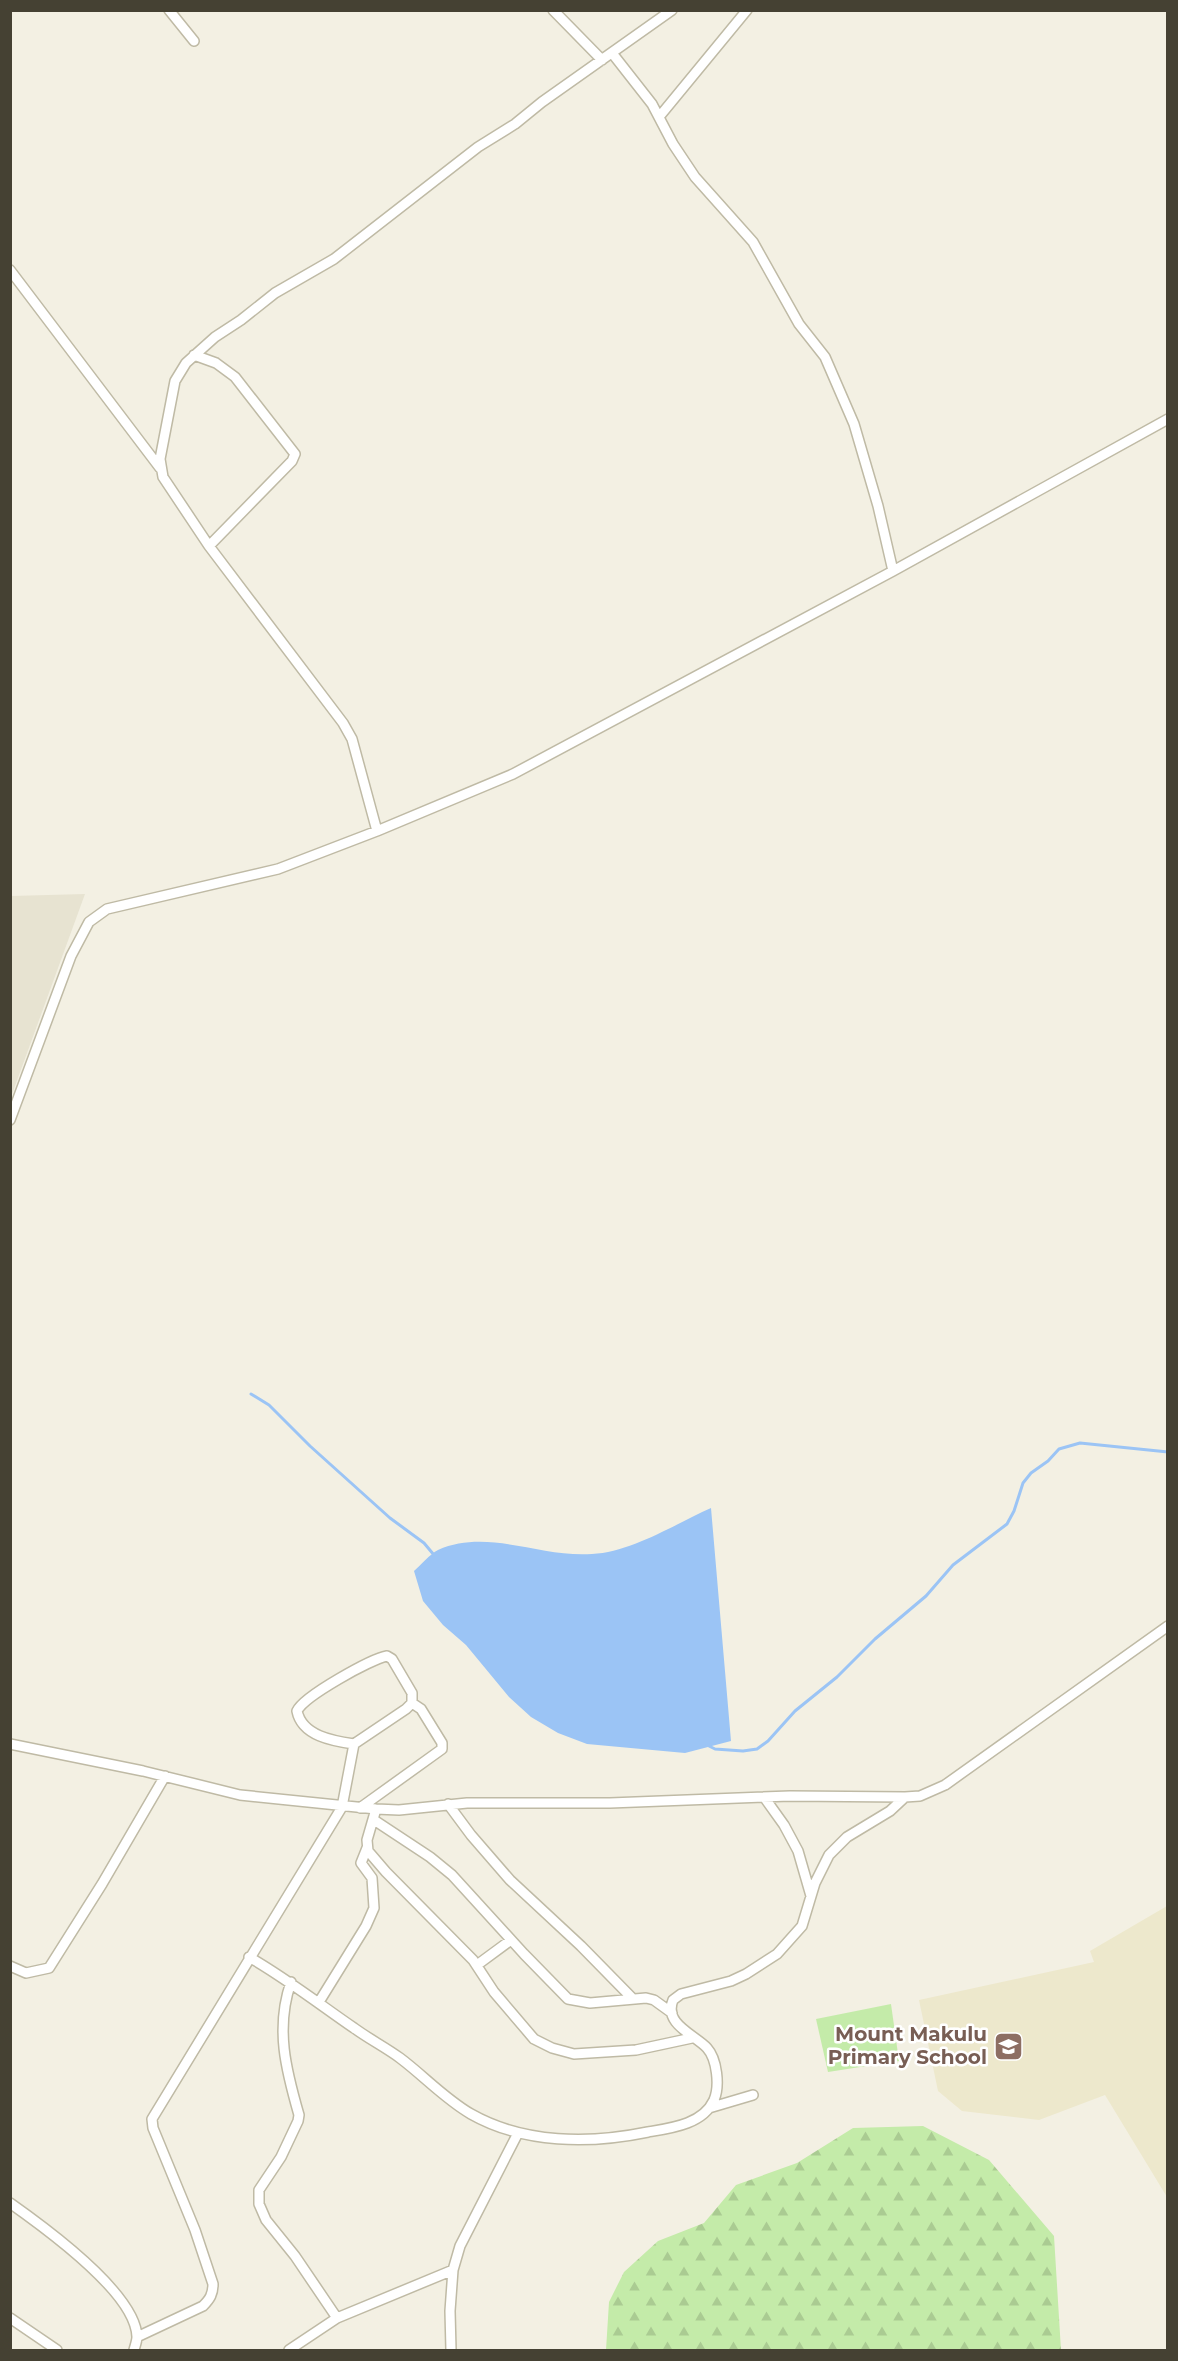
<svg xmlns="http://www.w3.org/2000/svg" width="1178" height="2361" viewBox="0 0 1178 2361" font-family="Montserrat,sans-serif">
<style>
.residential{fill:#e7e3d1}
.education{fill:#ede8cc}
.green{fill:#c4eba9}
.forest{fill:url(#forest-firs)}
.water{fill:#9bc4f5}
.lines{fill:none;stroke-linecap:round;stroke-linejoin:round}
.stream{stroke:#9bc4f5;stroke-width:3}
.street-casing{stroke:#bfbaa5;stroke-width:12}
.street{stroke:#fff;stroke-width:9}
.labels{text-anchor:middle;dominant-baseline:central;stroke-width:5;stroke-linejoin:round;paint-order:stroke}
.education-label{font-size:20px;font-weight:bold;fill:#785e54;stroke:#fff;text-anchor:end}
</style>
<defs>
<pattern id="forest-firs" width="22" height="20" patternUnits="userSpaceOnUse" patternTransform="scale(1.5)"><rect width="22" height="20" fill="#c4eba9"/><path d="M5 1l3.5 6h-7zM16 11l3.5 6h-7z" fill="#aacb92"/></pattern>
</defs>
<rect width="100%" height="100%" fill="#f3f0e3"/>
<path class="residential" d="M85 894 11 1097V896Z"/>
<path class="education" d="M1167 1906V2197L1105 2095 1039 2120 962 2111 938 2091 919 2000 1094 1962 1090 1951Z"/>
<path class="green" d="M891 2004 899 2061 828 2072 816 2019Z"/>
<path class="forest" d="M923 2126 989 2160 1054 2236 1061 2350H606L609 2302 624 2272 658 2241 704 2223 736 2185 797 2163 853 2128Z"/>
<path class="water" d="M711 1508 731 1741 685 1753 587 1744 558 1733 531 1717 509 1697 466 1645 443 1625 423 1601 414 1571C421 1565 430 1554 438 1550 488 1528 541 1558 592 1554 632 1552 675 1524 711 1508Z"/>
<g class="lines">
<path class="stream" d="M251 1394 269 1405 310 1446 390 1518 424 1543 434 1555
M707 1745 715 1749 743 1751 757 1749 768 1741 795 1711 837 1677 875 1639 926 1596 953 1565 1007 1524 1014 1511 1023 1483 1031 1473 1048 1461 1059 1449 1080 1443 1168 1452"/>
<defs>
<path id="street" d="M169 10 194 41
M553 10 602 60
M612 53 652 104 673 144 695 177 753 242 799 324 825 357 854 424 878 506 893 571
M659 117 747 10
M10 270 160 468
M194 355 216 363 235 377 295 454 292 461 209 546
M377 831 352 739 343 723 209 546 163 477 160 459 175 381 186 363 215 337 241 320 275 293 334 259 478 147 515 124 542 102 672 10
M10 1120 71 956 89 922 107 909 278 869 377 831 513 774 893 571 1168 419
M10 1744 143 1771 240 1795 376 1809 399 1810 467 1803H610L790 1796 905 1797 920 1796 945 1785 1168 1626
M764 1797 784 1825 798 1851 811 1896
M448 1804 471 1835 510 1880 581 1946 633 1999
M360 1808 442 1749V1743L421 1709 412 1703
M376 1809 367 1840 368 1851 386 1872 473 1960 494 1992 534 2039 552 2048 574 2054 636 2050 692 2038
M374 1820 430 1857 452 1875 524 1954 568 1999 590 2003 646 1998 654 2000 672 2013
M249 1957C286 1978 319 2004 354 2028 369 2039 385 2047 400 2058 424 2076 445 2099 471 2114 524 2144 590 2144 648 2132 672 2128 703 2124 714 2100 720 2086 717 2059 707 2048 695 2035 663 2024 673 2000L681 1994 731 1981 746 1974 777 1954 802 1926 815 1883 829 1855 847 1837 890 1811 905 1797
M477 1965 511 1940
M10 1966 26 1973 49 1968 102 1884 165 1776
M291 1982C275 2028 286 2070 299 2115L298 2121 281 2157 259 2190V2204L266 2220 295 2256 337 2318
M319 2002 366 1926 374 1908 372 1878 361 1863 367 1848
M709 2108 753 2095
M10 2203C44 2227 136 2293 137 2337 137 2341 135 2346 134 2350
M10 2318 57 2350
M137 2337 203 2306C210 2299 213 2294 213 2284L195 2230 153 2128 152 2119 342 1807 354 1744 406 1709 412 1703V1693L392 1659 387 1656C371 1659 304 1696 297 1711 302 1736 333 1741 354 1744
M289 2350 337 2318 453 2270 460 2246 518 2133
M451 2350 450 2311 453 2270"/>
</defs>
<use href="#street" class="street-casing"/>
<use href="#street" class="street"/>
</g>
<defs>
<symbol id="school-square" viewBox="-11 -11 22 22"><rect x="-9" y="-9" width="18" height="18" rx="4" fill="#8d6e63" stroke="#fff"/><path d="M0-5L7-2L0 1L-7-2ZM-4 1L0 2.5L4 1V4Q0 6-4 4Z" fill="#fff"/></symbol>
</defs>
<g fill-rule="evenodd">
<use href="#school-square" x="992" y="2030" width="33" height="33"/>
</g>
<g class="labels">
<g class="education-label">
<text x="987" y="2034">Mount Makulu<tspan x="987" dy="23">Primary School</tspan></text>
</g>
</g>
<rect width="1178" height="2361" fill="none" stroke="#454133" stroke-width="24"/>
</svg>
